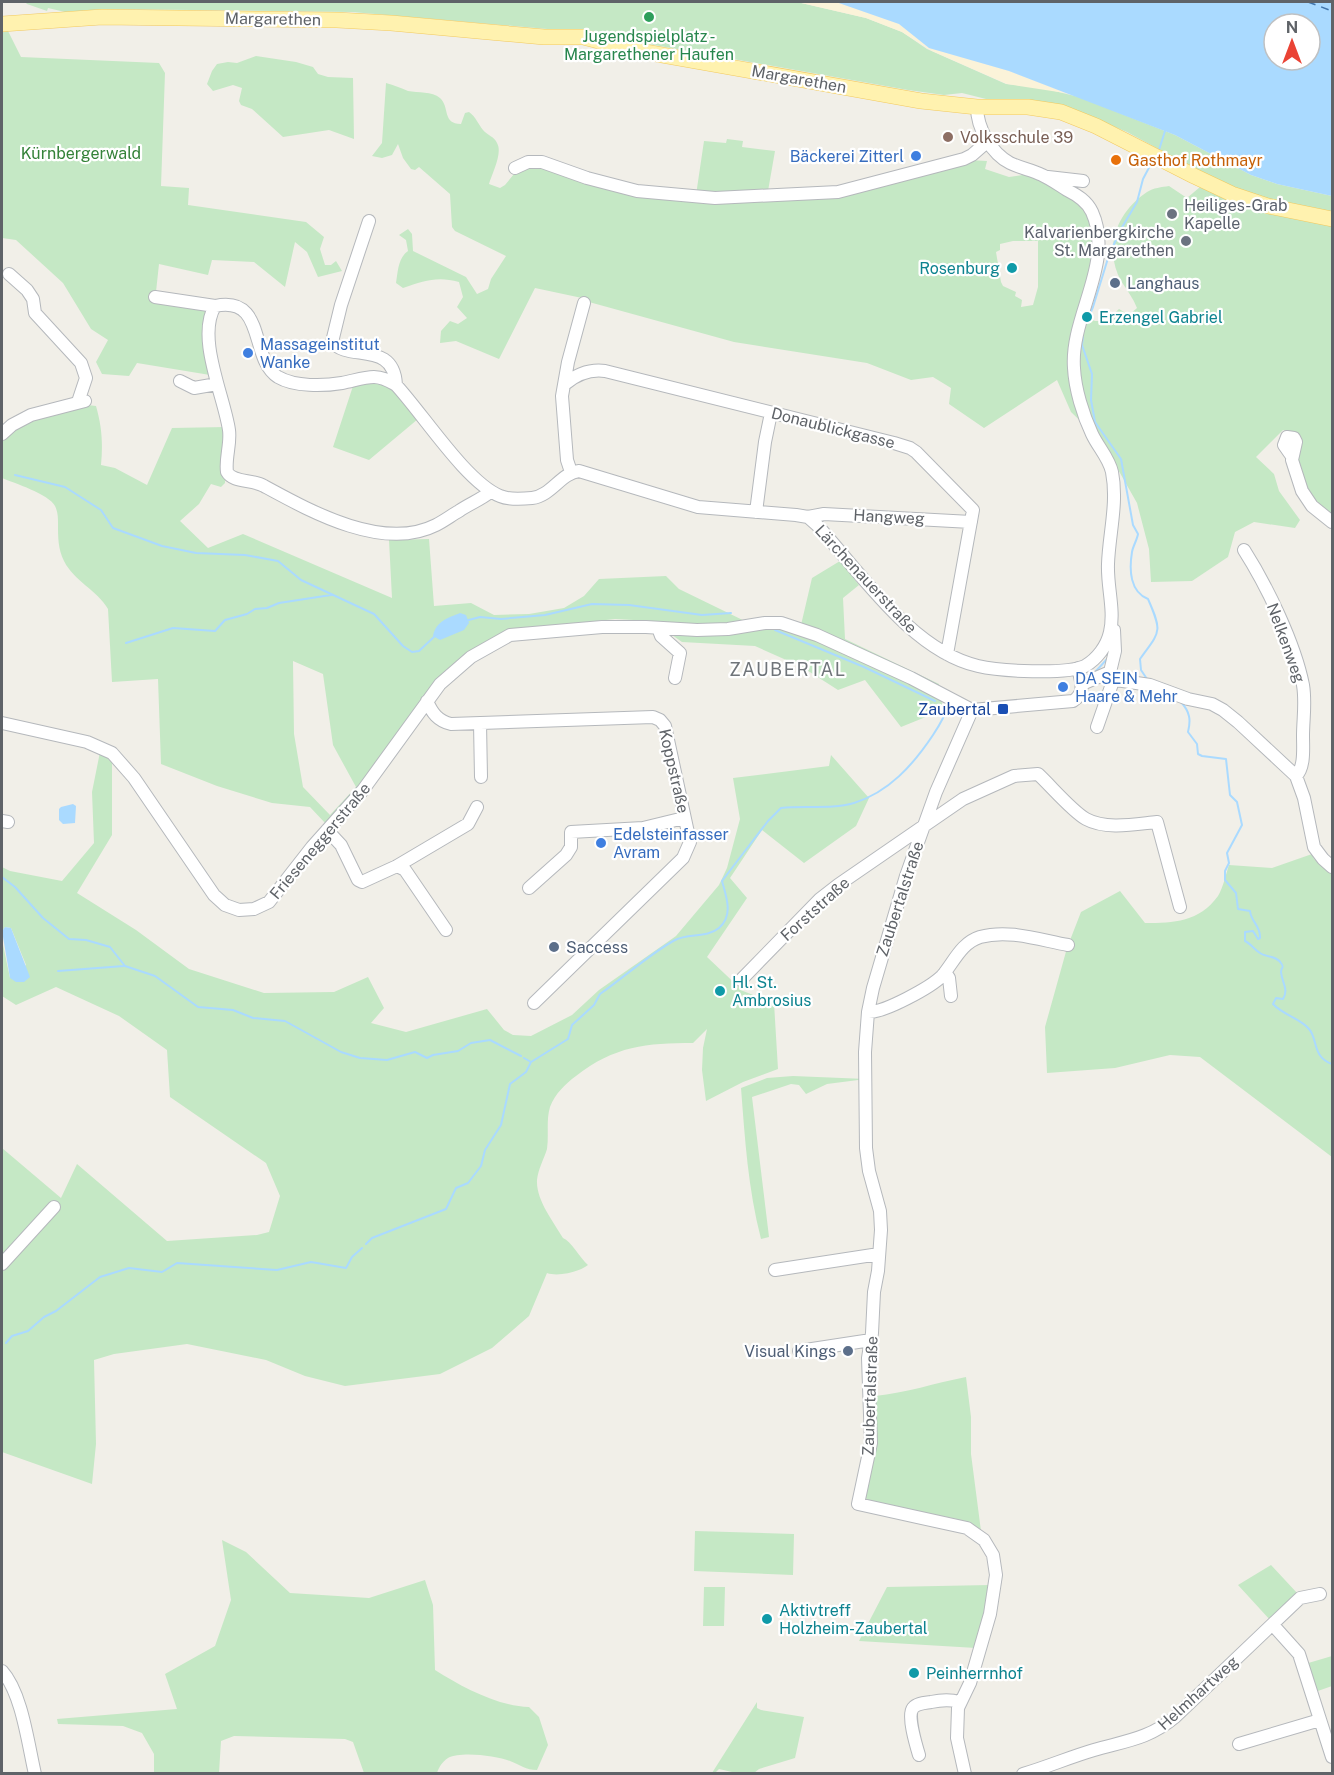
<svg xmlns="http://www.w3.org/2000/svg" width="1334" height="1775" viewBox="0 0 1334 1775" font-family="'Public Sans',sans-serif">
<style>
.green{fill:#c5e8c5;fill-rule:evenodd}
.sand{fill:#fbf3d9}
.water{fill:#aadaff;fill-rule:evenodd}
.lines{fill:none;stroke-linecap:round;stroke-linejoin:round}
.stream{stroke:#aadaff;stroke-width:2}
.ferry{stroke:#4174aa;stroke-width:1.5;stroke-dasharray:8 6;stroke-linecap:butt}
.minor-casing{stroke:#b5b8bc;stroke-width:14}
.major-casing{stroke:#f2c960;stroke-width:16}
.minor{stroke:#fff;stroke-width:12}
.major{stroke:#fff2af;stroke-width:15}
.leisure-dot{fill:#2e9e5b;stroke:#fff;stroke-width:2}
.education-dot{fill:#8d6e63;stroke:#fff;stroke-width:2}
.shop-dot{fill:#3f7fe0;stroke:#fff;stroke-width:2}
.food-dot{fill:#e8710a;stroke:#fff;stroke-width:2}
.worship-dot{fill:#6b7280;stroke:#fff;stroke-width:2}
.culture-dot{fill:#0f9aa8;stroke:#fff;stroke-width:2}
.service-dot{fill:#5c6f8a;stroke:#fff;stroke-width:2}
.transit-dot{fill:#1a4fb4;stroke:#fff;stroke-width:2}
.labels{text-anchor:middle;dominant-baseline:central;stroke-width:4.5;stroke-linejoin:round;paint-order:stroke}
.street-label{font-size:16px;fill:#5f6368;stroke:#fff}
.leisure-label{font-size:16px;fill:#27864d;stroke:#fff}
.education-label{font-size:16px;fill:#785e54;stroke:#fff;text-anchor:start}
.park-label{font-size:16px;fill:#348238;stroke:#fff}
.shop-label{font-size:16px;fill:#366cbe;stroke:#fff;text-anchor:start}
.food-label{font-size:16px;fill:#c56008;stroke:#fff;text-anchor:start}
.worship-label{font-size:16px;fill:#5b616d;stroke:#fff;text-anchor:start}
.culture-label{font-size:16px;fill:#0d838f;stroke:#fff;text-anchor:start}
.service-label{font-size:16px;fill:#4e5e75;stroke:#fff;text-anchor:start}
.transit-label{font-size:16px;fill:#164399;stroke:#fff;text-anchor:end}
.neighbourhood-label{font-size:18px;letter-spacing:1.5px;fill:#70757a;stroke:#fff}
</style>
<rect width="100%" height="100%" fill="#f1efe8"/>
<path class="green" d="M25 2H797L866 18 902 32 927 49 1006 84 1038 87 1079 97 1175 135 1251 175 1277 184 1332 196V213L1279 204 1229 187 1127 132 1084 114 994 101 962 93 944 95 908 90 581 32 352 12 105 9 65 12 48 8 47 11 27 4Z
M2 30 8 31 21 57 159 63 165 73 161 186 189 188 188 205 306 222 324 237 320 249 325 265H331L336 261 342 271 318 277 307 252 295 242 285 287 254 262 212 260 208 275 159 264 155 301 207 308 210 375 137 363 129 376 102 374 96 362 108 340 91 329 63 283 16 240 2 238Z
M256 56 296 62 313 67 318 74 328 77 353 78 354 139 329 130 283 137 252 109 241 105 239 101 242 88 233 85 213 91 207 84 212 71 217 64 228 62 237 63Z
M386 83C394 85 401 88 408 91 418 93 432 91 440 98 450 107 442 124 461 124L465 113 469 112C476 117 478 124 483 130 487 135 495 137 497 143 503 153 492 173 489 184L500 188 505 185 519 168 529 164 705 204H715L727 201 837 197 968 160 987 161 985 169 1009 177 1029 174 1080 203 1090 219 1094 248 1085 317 1095 321H1106L1119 309 1129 315 1137 308C1133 298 1127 290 1121 281 1103 247 1117 212 1147 192 1153 188 1162 187 1169 186L1187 198 1200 187 1273 214 1332 225V515L1307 494 1295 458 1302 442 1299 434 1283 430 1256 457 1274 474 1279 491 1300 520 1295 528 1254 522 1235 532 1228 557 1192 581 1151 582 1149 549 1137 503 1103 443 1071 412 1057 380 984 428 949 404 951 388 933 377 911 380 867 363 734 342 589 302 582 298 535 288 499 359 456 341 440 343 441 331 450 321 458 324 467 318 457 307 463 297 459 282C437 276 424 281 403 288L396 283C398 271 398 258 408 251L406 240 399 235 408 229 412 234 413 251 466 277 477 294 488 289 491 279 506 256 455 231 452 227 450 194 419 167 415 170 411 169 403 158 398 144 392 155 382 158 372 156 382 143ZM1013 241H1038V287L1033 305 1021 307 1022 300 1015 296 1016 292 1003 286 1001 282 996 252 1000 250V244Z
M727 139 743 141 742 147 775 151 768 191 696 195 704 141 726 143Z
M375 381 397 391 418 419 369 460 333 447 353 386Z
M78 404 96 406C102 427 103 444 101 465L115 468 147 485 172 428 226 427 225 483 221 487 211 484 199 504 180 521 208 548 243 534 392 598 389 540 429 539 434 606 471 603 494 615 529 614 564 608 584 596 599 579 666 576 679 589 757 627 801 625 812 578 840 561 859 585 843 598 845 639 939 684 943 710 901 727 865 680 838 690 802 667 755 646 682 642 652 621 615 619 517 630 457 664 378 764 326 824 310 807 272 803 217 786 161 764 158 679 112 682 108 609C97 590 74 581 64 561 58 549 58 537 58 524 58 518 58 512 55 506 49 494 14 483 2 478V436L12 427ZM293 661 323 674 333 745 356 787 330 815 303 787 294 734Z
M101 747 112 753V835L77 893 136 930 189 969 264 993 334 992 368 977 384 1008 371 1023 406 1032 487 1009 504 1030 513 1035 531 1036 572 1015 599 990 676 936 719 885 727 868 740 819 733 778 829 766 831 755 869 798 856 826 804 863 762 830 730 878 747 898 707 957 743 991 774 1003 778 1069 743 1082 706 1101 702 1070 703 1048 707 1029 693 1043C647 1043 614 1046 576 1076 565 1084 555 1094 550 1107 546 1120 549 1135 547 1149 544 1159 538 1169 537 1180 536 1200 553 1221 563 1238 571 1241 580 1258 588 1265 579 1272 558 1277 547 1273L529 1316 492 1348 440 1374 345 1386 305 1376 266 1360 187 1344 114 1354 94 1360 96 1444 92 1484 2 1452V1148L61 1198 77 1164 167 1241 257 1235 269 1232 280 1196 266 1163 170 1097 167 1050 119 1016 56 987 16 1005 2 996V940L10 978 26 965 11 928 5 927 2 931V867L10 871 62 881 94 843 92 792Z
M1312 854 1314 859 1332 870V1157L1200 1057 1170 1055 1115 1068 1047 1073 1045 1027 1067 948 1081 912 1120 891 1145 923C1174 923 1199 922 1218 896 1223 888 1226 874 1229 865L1272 868Z
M793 1076 866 1079 827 1084 806 1094 799 1085 791 1084 752 1097 769 1237 761 1239C748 1188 745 1140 741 1088L767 1078Z
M966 1377 971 1417V1454L981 1531 957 1519 868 1502 866 1498 872 1463 875 1396C906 1393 935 1383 966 1377Z
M695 1531 794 1534 793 1575 694 1571Z
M222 1540 246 1552 290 1593 369 1598 425 1580 433 1605 435 1670C462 1687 497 1706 529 1707L539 1717 548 1745 537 1770C526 1770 520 1765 510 1761 496 1756 462 1751 448 1758 442 1762 439 1767 437 1773H364L353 1742 345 1739 234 1736 221 1741 219 1773H154V1754L142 1733 123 1726 58 1724 57 1719 177 1709 165 1674 215 1646 231 1600Z
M1271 1565 1298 1594 1271 1621 1238 1585Z
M990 1585 976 1648 859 1641 887 1587Z
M704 1587H725L724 1626H703Z
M1332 1656V1686L1315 1692 1305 1664Z
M757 1702V1708L761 1710 804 1717 795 1758 759 1769 754 1773 732 1772 719 1769 715 1773H712Z"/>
<path class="sand" d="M797 2H836L899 24 929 48 1009 71 1065 93 1007 84 932 51 902 32 866 18Z"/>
<path class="water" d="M836 2H1332V196L1277 184 1251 175 1175 135 1009 71 929 48 899 24ZM1274 24H1310V60H1274Z
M460 613 466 615 469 623 464 630 440 640 433 636C436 621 448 618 460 613Z
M73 804 76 806 75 823 63 824 59 820V809L61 807Z
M5 927 11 928 30 977 24 982H16L10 978 2 931Z"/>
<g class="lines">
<path class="stream" d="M1159 150 1165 131
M1086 323 1093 307 1109 255 1121 229 1137 202 1143 179 1153 160
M1083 337 1082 345 1092 374 1091 400 1095 422 1121 459 1133 525 1138 534C1137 540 1133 546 1132 552 1129 570 1130 592 1148 599 1163 633 1160 631 1140 659L1141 670 1147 679
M15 475 65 487 101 510 113 528 162 546 196 553 245 555 278 561 301 580 374 614 403 646 412 652 419 651 436 635
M465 621 480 617 501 619 545 615 592 604 629 605 702 615 731 613
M775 630 864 667 935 701
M126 643 173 628 215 631 225 620 247 614 255 609 267 608 279 603 331 595
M1096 671 1108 658
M1181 702C1190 712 1191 720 1188 732L1197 744 1198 754 1202 756 1226 759 1230 795 1237 802 1242 825 1227 853 1229 863 1225 871V880L1236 893 1238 909 1250 911C1251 922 1261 926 1260 938L1258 939 1253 931 1245 932V941C1251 944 1255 950 1260 953 1267 958 1276 955 1281 963 1285 969 1281 966 1281 972 1282 983 1289 989 1283 999L1276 998 1273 1004C1283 1015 1300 1018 1309 1029 1318 1039 1312 1057 1332 1064
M2 877 15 887 43 918 69 939 86 940 110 947 125 966 155 976 198 1007 233 1010 253 1018 285 1021 341 1052 360 1058 387 1060 415 1052 427 1058 433 1055 458 1051 471 1043 490 1040 521 1056
M58 971 124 966
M524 1058 531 1062
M366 1244 372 1238 446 1209 456 1188 468 1183 481 1166 485 1150 501 1125 510 1084 526 1072 531 1062 568 1039 572 1025 594 1005 600 994C623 978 651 953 675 940 688 933 707 938 719 928 734 915 726 896 722 881L768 821 781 808C805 805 831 810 854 803 889 792 913 765 933 735 939 726 945 717 947 707
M6 1343 12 1336 28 1331 44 1317 56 1311 100 1277 129 1268 162 1272 177 1263 277 1270 311 1262 346 1268 352 1257 362 1248"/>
<path class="ferry" d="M1308 2 1332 11"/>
<defs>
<path id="minor" d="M515 168 528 162H542L587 178 637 191 715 198 838 192 964 159 972 155 988 141
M1048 177 1083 181
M369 221 341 305 332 342C348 362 394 340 396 385
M9 274 27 290 33 299 35 313 81 363 86 378 78 402
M155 297 215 306C196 337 224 396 229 430 231 444 225 458 227 472 233 483 252 479 264 486 310 511 383 552 436 525 444 521 452 515 459 511 469 504 482 499 490 492
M215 306C267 295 249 359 278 377 295 387 324 386 342 383 353 381 364 377 374 377 383 377 389 381 396 385 423 414 466 482 500 496 509 500 522 499 532 498 551 496 561 473 579 471L698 507 796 515 808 517 817 525C861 573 912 651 978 666 999 671 1066 675 1085 666 1097 659 1107 646 1110 632 1115 610 1107 587 1108 564 1109 534 1118 503 1112 472 1109 458 1098 447 1092 434 1083 415 1075 389 1074 368 1070 316 1115 263 1092 212 1087 201 1077 195 1067 190 1059 185 1051 179 1042 175 1032 170 1020 168 1010 163 991 153 977 128 977 107
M180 381 194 388 217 384
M565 384C577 374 590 369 605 371L894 443 910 448 916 452 973 510 947 654
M2 434 12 425 31 415 85 401
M1291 455 1284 445 1287 437 1294 438 1296 442 1292 460 1302 491 1312 506 1332 522
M571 472 567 460 562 396 568 362 584 303
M756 512 765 442 771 413
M808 517 824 514 971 522
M1244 550C1267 586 1295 644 1303 685 1306 703 1303 719 1303 736 1303 748 1305 767 1296 776
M658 628 661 636 680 653 675 678
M1109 673 1116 680 1150 685 1188 699 1212 704 1223 710 1238 722 1296 776 1304 798 1314 847 1323 859 1332 867
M1082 684 1110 672 1115 651 1114 630
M427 701C432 713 438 721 451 724L653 717 660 720 665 726 690 842 683 858 534 1003
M2 723 87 742 112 753 134 778 214 895 225 905 239 910 254 909 269 902 312 847 363 790 440 684 471 657 510 635 602 627H646L697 630 728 629 765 623H781L817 635 911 678 972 710 1073 701C1086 693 1081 681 1078 668
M480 723 481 777
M1097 727 1114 678
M2 821 8 822
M327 830 341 845 358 880 362 882 397 866 468 824 477 807
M397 866 405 870 446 930
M529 888 566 855 571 847V832L643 828 684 818
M945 972 949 978 951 996
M741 980 820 899 838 885 963 799 1014 776 1038 774C1051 786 1072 811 1086 819 1106 830 1136 824 1157 822L1180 907
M868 1012C884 1013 931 987 942 976 954 962 961 943 980 937 1009 929 1040 940 1068 945
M2 1264 54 1207
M775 1270 879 1254
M799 1351 871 1340
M1273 1625 1299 1654 1332 1757
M2 1671C22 1693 28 1744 35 1774
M1239 1744 1320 1720
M919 1755C916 1745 907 1715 913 1708 917 1703 925 1703 931 1702 941 1700 949 1699 959 1702
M965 1774 957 1738 958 1708 970 1683 990 1614 996 1575 993 1555 984 1540 967 1528 858 1504 871 1443 868 1358 872 1333 874 1292 878 1271 881 1230 880 1211 869 1171 866 1148 865 1052 868 1012 873 988 906 876 936 792 972 710
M1023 1774C1047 1767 1070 1757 1094 1750 1125 1741 1149 1739 1175 1717L1300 1598 1320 1594"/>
<path id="major" d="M2 24 102 17 337 20 391 23 544 37H583L634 50 921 101 977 107H1028L1061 112 1096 126 1194 176 1232 194 1268 206 1332 219"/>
</defs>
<use href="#minor" class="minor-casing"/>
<use href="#major" class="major-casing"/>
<use href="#minor" class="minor"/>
<use href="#major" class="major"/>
</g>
<circle class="leisure-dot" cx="649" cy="17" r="6"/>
<circle class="education-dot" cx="948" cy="137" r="6"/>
<g class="shop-dot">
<circle cx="916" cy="156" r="6"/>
<circle cx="248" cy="353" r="6"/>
<circle cx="1063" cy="687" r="6"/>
<circle cx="601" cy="843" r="6"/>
</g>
<circle class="food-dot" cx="1116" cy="160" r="6"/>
<g class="worship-dot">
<circle cx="1172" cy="214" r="6"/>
<circle cx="1186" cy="241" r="6"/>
</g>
<g class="culture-dot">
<circle cx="1012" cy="268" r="6"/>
<circle cx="1087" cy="317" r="6"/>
<circle cx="720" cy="991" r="6"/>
<circle cx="767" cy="1619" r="6"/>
<circle cx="914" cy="1673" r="6"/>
</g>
<g class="service-dot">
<circle cx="1115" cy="283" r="6"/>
<circle cx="554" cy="947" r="6"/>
<circle cx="848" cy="1351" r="6"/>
</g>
<rect class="transit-dot" x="997" y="703" width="12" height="12" rx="3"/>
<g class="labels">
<g class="street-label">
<text transform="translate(273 19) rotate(1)">Margarethen</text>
<text transform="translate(799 79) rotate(10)">Margarethen</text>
<text transform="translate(833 428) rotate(14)">Donaublickgasse</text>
<text transform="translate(889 517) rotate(3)">Hangweg</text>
<text transform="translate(866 579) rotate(47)">Lärchenauerstraße</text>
<text transform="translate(1286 643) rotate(70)">Nelkenweg</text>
<text transform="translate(674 771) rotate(77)">Koppstraße</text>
<text transform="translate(320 841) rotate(-50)">Frieseneggerstraße</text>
<text transform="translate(900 899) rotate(-72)">Zaubertalstraße</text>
<text transform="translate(815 909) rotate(-42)">Forststraße</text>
<text transform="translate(870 1396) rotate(-88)">Zaubertalstraße</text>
<text transform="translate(1198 1693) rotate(-42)">Helmhartweg</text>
</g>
<g class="leisure-label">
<text x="649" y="36">Jugendspielplatz -<tspan x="649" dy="18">Margarethener Haufen</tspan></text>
</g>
<g class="education-label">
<text x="960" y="137">Volksschule 39</text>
</g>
<g class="park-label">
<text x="81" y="153">Kürnbergerwald</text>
</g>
<g class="shop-label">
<text x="904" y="156" text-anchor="end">Bäckerei Zitterl</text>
<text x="260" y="344">Massageinstitut<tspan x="260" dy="18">Wanke</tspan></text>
<text x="1075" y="678">DA SEIN<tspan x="1075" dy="18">Haare &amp; Mehr</tspan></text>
<text x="613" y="834">Edelsteinfasser<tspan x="613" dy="18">Avram</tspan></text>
</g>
<g class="food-label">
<text x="1128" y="160">Gasthof Rothmayr</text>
</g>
<g class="worship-label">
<text x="1184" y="205">Heiliges-Grab<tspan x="1184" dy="18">Kapelle</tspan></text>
<text x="1174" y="232" text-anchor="end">Kalvarienbergkirche<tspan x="1174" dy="18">St. Margarethen</tspan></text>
</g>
<g class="culture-label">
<text x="1000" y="268" text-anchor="end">Rosenburg</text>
<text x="1099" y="317">Erzengel Gabriel</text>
<text x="732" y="982">Hl. St.<tspan x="732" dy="18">Ambrosius</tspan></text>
<text x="779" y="1610">Aktivtreff<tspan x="779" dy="18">Holzheim-Zaubertal</tspan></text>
<text x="926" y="1673">Peinherrnhof</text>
</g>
<g class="service-label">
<text x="1127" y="283">Langhaus</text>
<text x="566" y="947">Saccess</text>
<text x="836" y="1351" text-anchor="end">Visual Kings</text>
</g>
<g class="transit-label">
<text x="991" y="709">Zaubertal</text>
</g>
<g class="neighbourhood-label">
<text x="788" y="669">ZAUBERTAL</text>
</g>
</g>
<rect width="1334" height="1775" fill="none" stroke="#5f6368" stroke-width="6"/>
<g transform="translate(1292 42)"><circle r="28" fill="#ffffff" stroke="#bfc1c3" stroke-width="1.5"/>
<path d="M0-4.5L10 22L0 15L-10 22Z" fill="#ea4335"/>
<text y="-9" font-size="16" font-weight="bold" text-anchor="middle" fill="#5f6368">N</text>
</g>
</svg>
